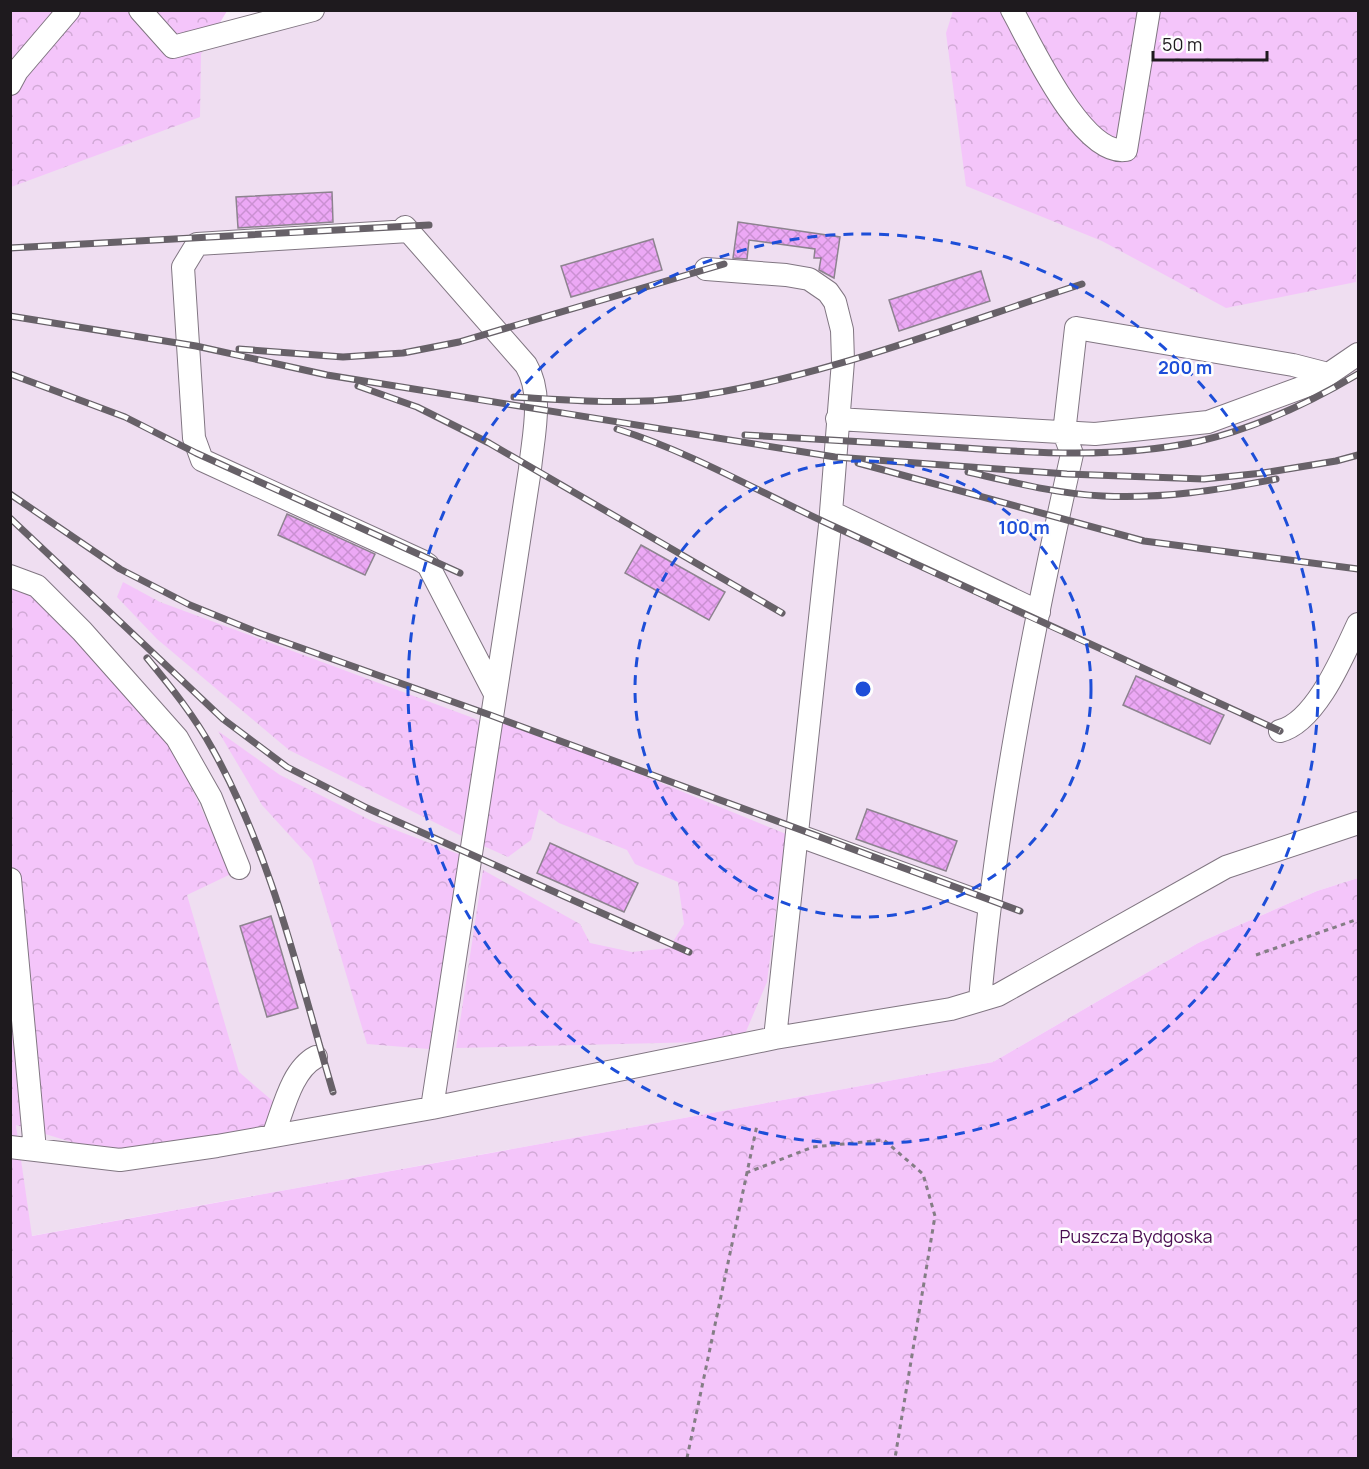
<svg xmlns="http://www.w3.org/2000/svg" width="1369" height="1469" viewBox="0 0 1369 1469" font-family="Manrope,sans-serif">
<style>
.built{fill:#efdef1}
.forest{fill:url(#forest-crowns)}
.building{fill:url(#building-cross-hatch);stroke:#8d838f;stroke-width:1.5}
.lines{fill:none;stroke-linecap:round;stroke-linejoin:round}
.minor-casing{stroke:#817682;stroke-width:24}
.path{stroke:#847d85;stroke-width:3;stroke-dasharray:4.5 4.5;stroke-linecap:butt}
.minor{stroke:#fff;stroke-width:22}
.rail-casing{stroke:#676168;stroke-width:7}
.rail{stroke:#fefefe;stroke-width:4.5;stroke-dasharray:14;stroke-linecap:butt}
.ring{fill:none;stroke:#1d4ed8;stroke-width:3;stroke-dasharray:10 8}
.labels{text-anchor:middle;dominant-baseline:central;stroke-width:5;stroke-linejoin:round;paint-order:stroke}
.park-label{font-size:18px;fill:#4a0d52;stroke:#fefefe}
.centre{fill:#1d4ed8;stroke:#fefefe;stroke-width:3}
.ring-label{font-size:18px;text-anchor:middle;font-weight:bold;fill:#1d4ed8;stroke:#fefefe;stroke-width:5;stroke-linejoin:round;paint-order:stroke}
</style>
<defs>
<pattern id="forest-crowns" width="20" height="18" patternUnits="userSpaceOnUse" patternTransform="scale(1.5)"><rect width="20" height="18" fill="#f4c5fa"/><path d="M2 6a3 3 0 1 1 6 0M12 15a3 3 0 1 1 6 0" fill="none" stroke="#d1a9d6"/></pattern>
<pattern id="building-cross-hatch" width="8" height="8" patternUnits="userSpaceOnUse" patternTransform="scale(1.5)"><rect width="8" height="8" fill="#eca8f5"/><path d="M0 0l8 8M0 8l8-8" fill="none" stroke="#ca90d2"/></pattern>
</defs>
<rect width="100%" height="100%" fill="#f8edfa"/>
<path class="built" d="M272 10 1358 11V878L1317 891 1198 943 993 1062 31 1236 10 1082V68L176 34Z"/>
<path class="forest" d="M11 11H227L201 54 200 117 11 187Z
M953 11H1358L1356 282 1226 308 1102 241 966 186 946 33Z
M123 582 160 602 484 722 468 839 289 750 157 639 117 597Z
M10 585 51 606 172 744 231 874 187 895 239 1072 275 1103 263 1129 107 1153 16 1125 32 1236 993 1062 1198 943 1317 891 1358 878V1458H11Z
M502 718 786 834 767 982 742 1041 456 1048 483 870 580 924 590 943 632 952 669 948 684 924 678 882 635 864 627 850 559 823 539 809 531 840 508 857 477 843Z
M218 731 280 775 372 821 461 855 429 1049 367 1044 312 860 262 805Z"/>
<path class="building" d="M332 192 333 222 238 228 236 197Z
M738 222 840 237 834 278 819 270 821 258H814L815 249 749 240 747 259 733 258Z
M653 239 662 270 571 297 561 266Z
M981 271 990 301 899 331 889 300Z
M287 514 375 554 365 575 278 535Z
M641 545 725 592 709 620 625 573Z
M1136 676 1224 715 1210 744 1123 705Z
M867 809 957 841 946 871 856 839Z
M550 843 638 883 624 912 537 873Z
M271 916 298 1008 267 1017 240 926Z"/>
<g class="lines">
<defs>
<path id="minor" d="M140 10 173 47 313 10
M1012 10C1031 44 1082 157 1126 150L1149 10
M10 84 17 71 69 10
M405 227 526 365C544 395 533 436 530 469L432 1108
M409 231 197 244 183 267 194 438 202 460 422 561 428 565 494 692
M706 269 786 275 809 279 828 292 835 302 842 330 843 361 830 525 775 1038
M837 419 1095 434 1208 422 1317 382 1358 354
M831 512 1039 612
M10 576 37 586 82 631 177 738 211 798 239 868
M1280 731C1316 722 1343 656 1358 624
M797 835 989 905
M10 879 35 1150
M980 1000C996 817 1032 633 1072 454L1064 433 1076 328 1293 365 1328 374
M273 1136C283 1111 291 1070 316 1057
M10 1147 120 1160 217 1146 432 1108 775 1038 951 1009 998 995 1226 867 1358 823"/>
</defs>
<use href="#minor" class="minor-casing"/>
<path class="path" d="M1256 955 1358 919
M746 1173 813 1147 884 1140 923 1174 935 1216 895 1458
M687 1458 757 1125"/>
<use href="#minor" class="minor"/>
<defs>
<path id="rail" d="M10 248 429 225
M10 316 196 346 327 375 835 457 1067 474 1204 479 1263 473 1336 461 1358 455
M239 349 343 357 403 353 459 342 724 264
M10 374 125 417 196 453 460 573
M358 386 417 407 489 443 782 613
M514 397C568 400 628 405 683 398 814 381 955 325 1082 284
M617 429C693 453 761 493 833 526 982 595 1131 663 1280 731
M745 435C813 439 882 443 950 447 1033 453 1118 459 1200 441 1256 428 1309 403 1358 374
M858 463 1144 541 1358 569
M968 472C1012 482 1057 494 1103 496 1162 499 1219 490 1276 479
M10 494 120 569 190 605 259 633 490 715 1020 911
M10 518 223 719 287 767 367 808 689 952
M147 658C171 687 195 717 213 750 272 856 299 977 333 1092"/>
</defs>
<use href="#rail" class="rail-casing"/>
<use href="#rail" class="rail"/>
</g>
<g class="ring">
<circle cx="863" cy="689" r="228"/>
<circle cx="863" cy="689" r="455"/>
</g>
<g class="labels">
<g class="park-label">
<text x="1136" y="1236">Puszcza Bydgoska</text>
</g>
</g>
<circle cx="863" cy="689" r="9" class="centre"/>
<g class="ring-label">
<text x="1185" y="374">200 m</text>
<text x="1024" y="534">100 m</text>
</g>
<rect width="1369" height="1469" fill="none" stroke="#1e1a1e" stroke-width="24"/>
<path d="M1153 51v9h114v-9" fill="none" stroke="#1e1a1e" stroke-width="3"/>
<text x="1162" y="51" font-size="18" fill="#1e1a1e" stroke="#fefefe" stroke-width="4.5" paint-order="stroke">50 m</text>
</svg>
